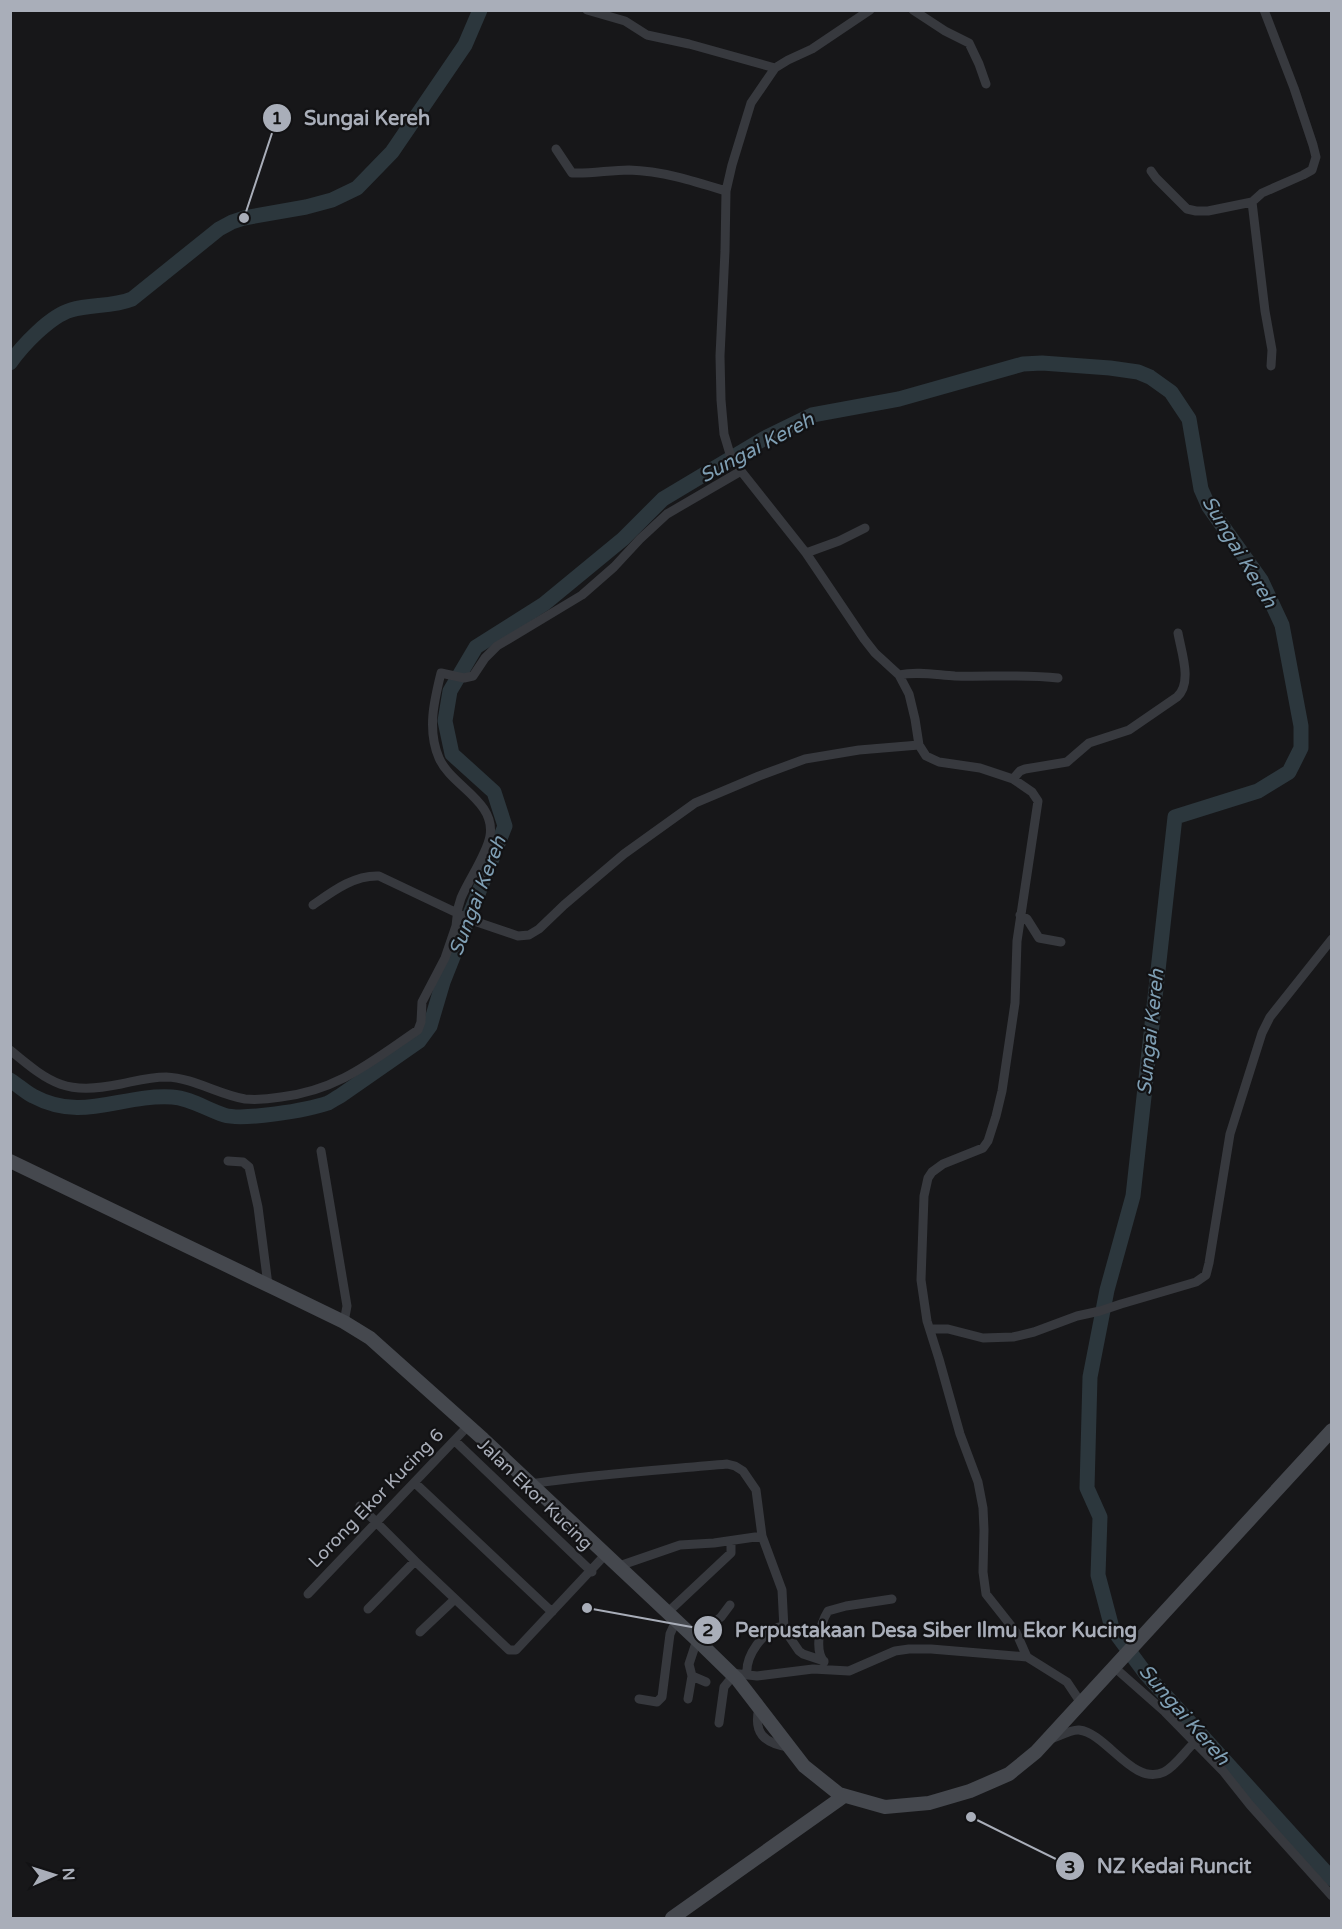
<svg xmlns="http://www.w3.org/2000/svg" width="1342" height="1929" viewBox="0 0 1342 1929" font-family="'Varela Round',sans-serif">
<style>
.lines{fill:none;stroke-linecap:round;stroke-linejoin:round}
.river{stroke:#2c373d;stroke-width:15}
.street{stroke:#37393e;stroke-width:9}
.secondary{stroke:#45484e;stroke-width:14}
.labels{text-anchor:middle;dominant-baseline:central;stroke-width:4.5;stroke-linejoin:round;paint-order:stroke}
.street-label{font-size:18px;fill:#a9aeb9;stroke:#121214}
.water-label{font-size:20px;font-style:italic;fill:#7f9fb4;stroke:#121214}
.leader{fill:none;stroke:#a9aeb9;stroke-width:2}
.callout-dot{fill:#a9aeb9;stroke:#121214;stroke-width:2}
.mark-label{font-size:18px;text-anchor:middle;font-weight:bold;fill:#111}
.callout-label{font-size:20px;text-anchor:middle;font-weight:bold;fill:#a9aeb9;stroke:#121214;stroke-width:4.5;stroke-linejoin:round;paint-order:stroke}
</style>
<rect width="100%" height="100%" fill="#171719"/>
<g class="lines">
<path class="river" d="M10 363C22 346 50 316 71 310 91 304 112 307 132 299L219 229 232 222 244 218 306 207 332 200 357 188 392 152 465 45 480 10
M10 1080C18 1085 25 1092 33 1096 83 1123 120 1094 172 1097 190 1098 206 1109 224 1115 243 1121 308 1110 328 1103 332 1101 336 1098 340 1096L419 1041 430 1026 443 982 505 826 494 792 452 754 445 721 450 691 476 647 544 604 623 539 663 499 765 438 812 415 899 399 1023 364 1042 363 1110 368 1138 372 1150 377 1171 392 1189 419 1201 489 1209 507 1261 580 1282 625 1301 726V748L1289 772 1258 791 1175 817 1133 1196 1107 1290 1090 1377 1087 1488 1100 1517 1098 1575 1112 1628 1146 1674 1332 1879"/>
<path class="street" d="M587 10 625 21 647 35 689 44 775 68
M870 10 812 49 788 60 775 68 751 103 732 165 726 191 725 251 720 356 721 400 724 434 730 454 741 471 806 553 864 639 875 653 899 675 909 694 915 719 919 745 926 756 939 762 980 768 1013 779 1032 792 1038 801 1017 941 1015 1003 1002 1091 996 1116 988 1141 983 1148 943 1164 932 1172 928 1178 924 1196 921 1280 927 1321 939 1359 960 1434 978 1482 983 1508 984 1530 983 1572 986 1594 1016 1632 1027 1657 1067 1682 1081 1703
M913 10 945 31 969 43 979 64 986 84
M1264 10 1294 88 1313 145 1316 157 1312 170 1303 175 1262 193 1252 202 1265 311 1272 350 1271 366
M556 149 572 173C591 174 610 170 629 170 663 171 694 181 726 191
M1151 171 1156 178 1187 209 1196 211H1208L1252 202
M806 553 839 541 865 528
M899 675C918 671 937 675 955 676 989 677 1024 674 1058 678
M1013 779 1020 771 1025 769 1067 762 1089 743 1129 730 1177 697C1193 683 1181 651 1178 633
M313 905C333 891 354 875 379 876L474 921 518 936 529 935 539 929 564 905 624 854 695 803 759 776 805 759 859 750 919 745
M1020 915 1027 919 1039 938 1061 942
M10 1050C52 1085 66 1095 121 1084 136 1081 150 1077 166 1077 194 1078 217 1094 245 1099 256 1100 269 1099 281 1097 339 1090 372 1061 418 1030L421 1022 422 1002 445 958 456 926 458 908 461 898C468 881 487 854 490 836 496 801 451 786 439 758 427 730 434 701 441 673L464 678 473 676 485 658 497 646 582 595 614 567 640 539 667 514 741 471
M321 1151 347 1306 344 1322
M228 1161 243 1162 249 1167 258 1207 268 1285
M930 1329H948L983 1338 1013 1337 1034 1332 1077 1316 1100 1311 1121 1304 1196 1282 1206 1275 1209 1263 1230 1134 1262 1033 1270 1017 1332 939
M455 1441 592 1572
M415 1483 552 1612
M530 1484C595 1474 661 1470 727 1464L735 1466 743 1471 756 1490 762 1536 782 1590 784 1629 799 1651 803 1654 824 1661
M360 1506 415 1561 509 1650H516L606 1554
M619 1566 680 1545 714 1543 762 1536
M308 1594 468 1426
M368 1609 415 1561
M667 1613 731 1553V1541
M420 1632 455 1599
M694 1638 721 1617 730 1605
M824 1662C814 1649 820 1624 828 1611L846 1606 892 1599
M1114 1667 1165 1712 1223 1771 1250 1805 1332 1896
M731 1673 757 1676 813 1669 849 1671 895 1651 909 1649H931L1027 1657
M747 1675C745 1656 763 1630 783 1626
M692 1676 706 1682
M639 1699 657 1702 662 1697 670 1634 676 1621
M688 1699 692 1676 689 1664 695 1646 699 1642
M759 1708C753 1733 764 1743 788 1747
M719 1723 724 1687 733 1676
M1048 1740C1058 1737 1071 1729 1079 1730 1107 1733 1133 1787 1164 1772 1176 1766 1185 1751 1195 1742"/>
<path class="secondary" d="M10 1161 276 1289 344 1322 370 1338 483 1439 699 1642 737 1679 804 1766 839 1794 885 1807 929 1803 970 1791 1009 1774 1036 1752 1332 1430
M672 1918 844 1796"/>
</g>
<g class="labels">
<g class="street-label">
<text transform="translate(535 1494) rotate(44)">Jalan Ekor Kucing</text>
<text transform="translate(376 1498) rotate(-46)">Lorong Ekor Kucing 6</text>
</g>
<g class="water-label">
<text transform="translate(757 448) rotate(-28)">Sungai Kereh</text>
<text transform="translate(1239 552) rotate(59)">Sungai Kereh</text>
<text transform="translate(478 896) rotate(-69)">Sungai Kereh</text>
<text transform="translate(1151 1032) rotate(-84)">Sungai Kereh</text>
<text transform="translate(1184 1715) rotate(49)">Sungai Kereh</text>
</g>
</g>
<path class="leader" d="M244 218L277 118M587 1608L708 1630M971 1817L1070 1866"/>
<g class="callout-dot">
<circle cx="244" cy="218" r="6"/>
<circle cx="587" cy="1608" r="6"/>
<circle cx="971" cy="1817" r="6"/>
<circle cx="277" cy="118" r="15"/>
<circle cx="708" cy="1630" r="15"/>
<circle cx="1070" cy="1866" r="15"/>
</g>
<g class="mark-label">
<text x="277" y="124">1</text>
<text x="708" y="1636">2</text>
<text x="1070" y="1873">3</text>
</g>
<g class="callout-label">
<text x="367" y="125">Sungai Kereh</text>
<text x="936" y="1637">Perpustakaan Desa Siber Ilmu Ekor Kucing</text>
<text x="1174" y="1873">NZ Kedai Runcit</text>
</g>
<rect width="1342" height="1929" fill="none" stroke="#a9aeb9" stroke-width="24"/>
<g transform="translate(54 1875) rotate(87)" stroke="#121214" stroke-width="4.5" paint-order="stroke">
<path d="M0-4.5L10 22L0 15L-10 22Z" fill="#a9aeb9"/>
<text y="-9" font-size="16" font-weight="bold" text-anchor="middle" fill="#a9aeb9">N</text>
</g>
</svg>
